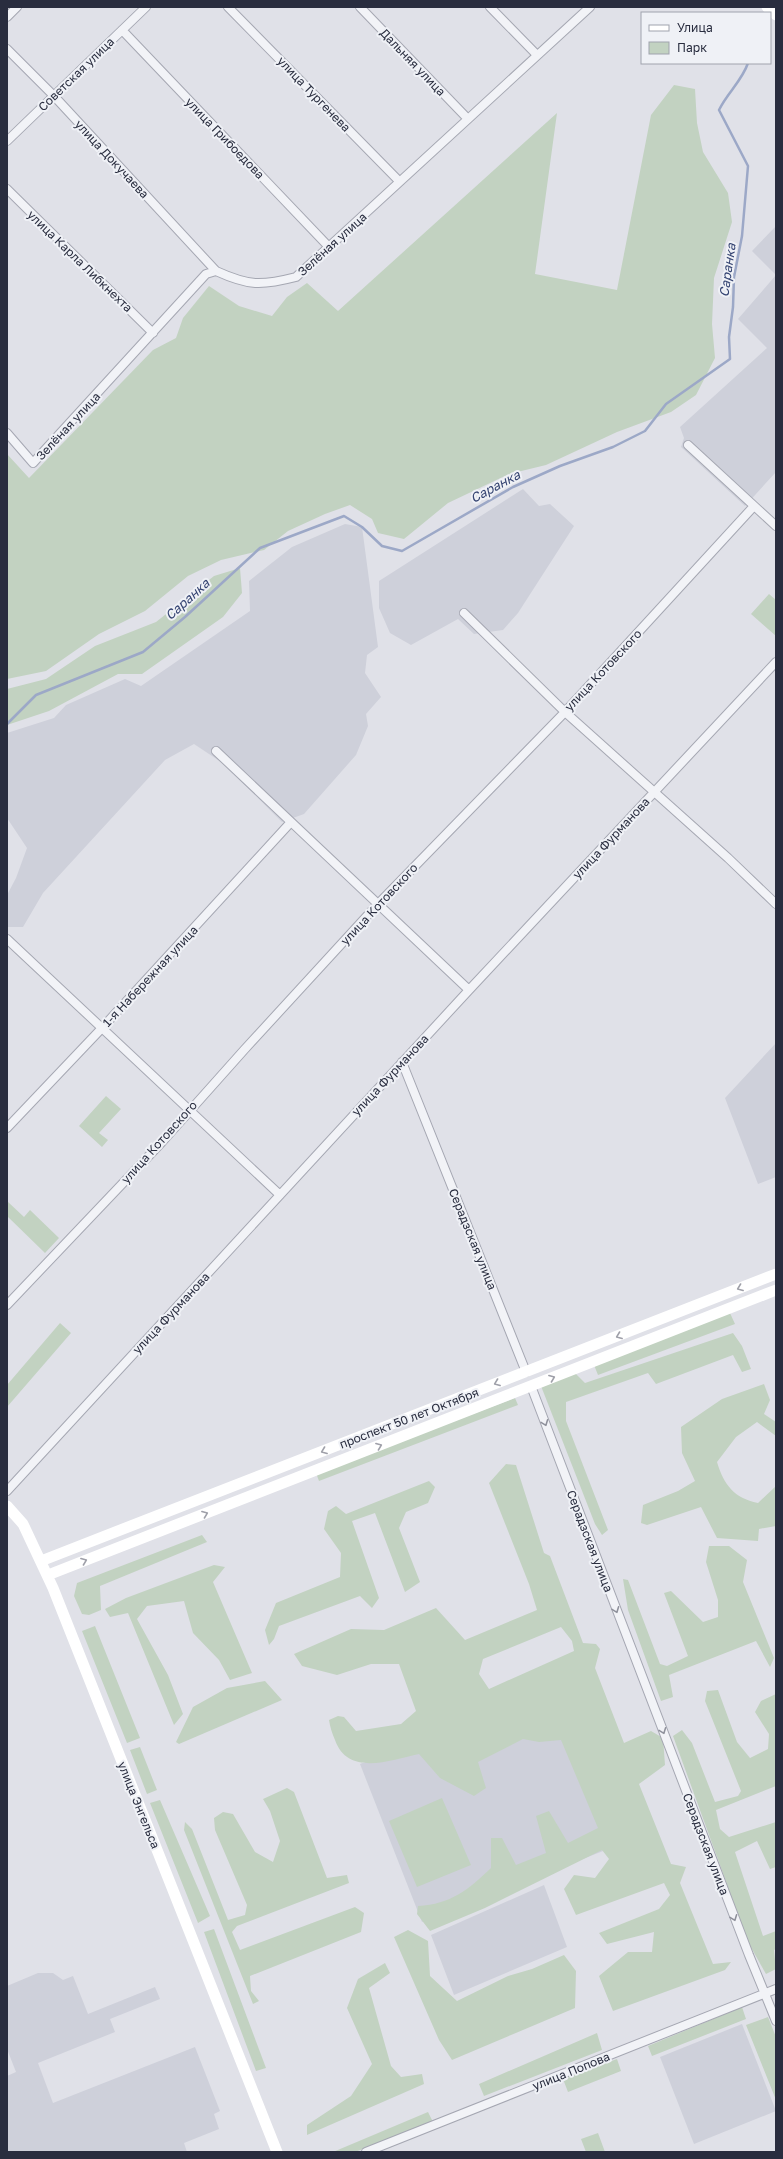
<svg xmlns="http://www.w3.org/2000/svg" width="783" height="2159" viewBox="0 0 783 2159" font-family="'Golos Text',sans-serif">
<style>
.built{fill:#ced0da}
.green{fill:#c2d2c1;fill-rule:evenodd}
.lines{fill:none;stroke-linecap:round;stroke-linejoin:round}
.stream{stroke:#9ca8c7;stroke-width:2.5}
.minor-casing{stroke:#a5a7b2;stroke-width:10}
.minor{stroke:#f2f3f7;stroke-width:8}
.secondary{stroke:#fff;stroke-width:11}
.oneway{stroke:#9fa0a9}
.oneway2{stroke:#8e909b}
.labels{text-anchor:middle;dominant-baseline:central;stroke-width:4;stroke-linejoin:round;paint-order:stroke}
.street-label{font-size:12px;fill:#292d3f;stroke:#eff1f6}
.water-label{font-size:13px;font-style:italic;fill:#344371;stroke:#eff1f6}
</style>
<rect width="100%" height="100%" fill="#e0e1e8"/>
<path class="built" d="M776 226V472L745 506 681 447 684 438 680 427 767 348 738 319 776 275 752 251Z
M523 489 539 506 550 504 574 526 518 613 503 630 474 634 458 619 411 645 390 633 379 608V581Z
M345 524 362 527 378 647 367 655 365 673 381 697 366 714 368 726 356 755 304 814 282 822 224 764 194 744 165 760 43 893 23 927H7V895L16 878 27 848 7 818V733L54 718 66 705 125 679 141 686 250 611 249 581 292 547Z
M776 1043V1177L758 1184 725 1098Z
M560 1686 621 1844 422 1922 360 1764Z
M544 1885 567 1947 454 1995 431 1935Z
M38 1973H53L63 1980 73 1976 88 2014 155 1987 160 1999 110 2019 115 2032 38 2063 53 2103 195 2047 220 2111 214 2114 219 2129 184 2143 187 2152H7V2076L16 2072 7 2049V1986Z
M742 2024 776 2111 694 2144 660 2057Z"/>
<path class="green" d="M674 85 695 89 697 123 703 152 728 193 732 222 714 278 712 324 715 358 696 395 671 412 617 432 546 465 509 474 448 503 404 539 378 533 372 519 350 505 325 514 288 531 264 550 221 560 188 576 145 611 99 634 46 671 7 679V454L29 478 153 350 176 338 183 318 209 286 239 306 272 316 287 297 307 283 338 311 557 113 535 274 617 290 651 115Z
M240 568 242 593 223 617 142 674H118L49 711 7 725V689L46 679 95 646 156 622 214 576Z
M769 594 776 600V636L751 614Z
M106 1096 121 1109 99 1133 108 1140 102 1147 79 1126Z
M7 1201 24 1217 30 1210 59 1238 45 1253 7 1216Z
M730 1313 735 1324 598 1375 594 1365Z
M60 1323 71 1333 7 1407V1385Z
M733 1333 742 1346 751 1369 742 1372 733 1355 656 1384 648 1373 566 1402V1421L608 1530 602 1535 595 1524 541 1386 575 1373 585 1383Z
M764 1384 770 1400 764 1414 776 1422V1436L757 1422 736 1437 717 1462C724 1485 734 1498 758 1503L776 1486V1526L759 1529 758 1541 717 1538 701 1507 647 1525 641 1523 643 1505 678 1491 695 1481 682 1453 681 1427 722 1399Z
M515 1398 518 1405 319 1481 316 1473Z
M506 1464 516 1465 544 1553 550 1556 583 1643 596 1644 600 1649 595 1668 624 1743 651 1731 663 1738 665 1765 639 1784 671 1864 686 1867 680 1883 713 1964 731 1962 725 1970 613 2011 599 1976 628 1952H652L654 1932 607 1944 599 1933 659 1909 670 1895 664 1883 576 1915 564 1889 574 1875 595 1878 609 1859 602 1850 485 1908 430 1931 417 1914 418 1906C451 1904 468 1890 491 1868V1838H502L516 1865 546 1853 536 1816 549 1811 568 1843 598 1828 561 1740 539 1742 523 1739 478 1762 486 1788 474 1796 440 1778 419 1754C391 1760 348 1777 335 1740 332 1733 330 1727 329 1720L338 1716 344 1717 356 1731 401 1724 416 1711 399 1664H371L337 1675 302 1666 294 1654 351 1629 384 1630 436 1608 465 1640 537 1610 529 1584 489 1483ZM561 1627 572 1641 574 1651 489 1689 479 1674 483 1659Z
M429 1481 435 1487 428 1503 406 1512 399 1528 420 1582 405 1592 375 1513 352 1521 379 1598 372 1608 360 1596 279 1626 274 1639 269 1645 265 1630 276 1603 340 1577 341 1553 324 1529 328 1511 336 1506 346 1514Z
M202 1535 207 1542 100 1586 101 1610 89 1615 82 1614 74 1596 77 1583Z
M709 1546H729L747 1560 743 1582 774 1658 770 1667 756 1641 669 1675 673 1697 661 1701 628 1610 623 1579 628 1580 660 1664 667 1666 688 1656 664 1593 671 1591 703 1622 718 1617V1600L706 1562Z
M214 1565 225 1567 213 1582 252 1673 230 1680 219 1660 193 1633 184 1601 147 1606 137 1619 168 1675 183 1714 174 1725 128 1613 110 1617 105 1609 126 1598Z
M95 1626 140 1738 127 1743 82 1631Z
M265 1681 282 1700 179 1744 176 1742 193 1707 227 1688Z
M718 1690 737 1742 750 1758 768 1749 769 1734 755 1712 761 1701 776 1694V1786L716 1810 720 1829 729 1837 776 1822V1867L770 1869 757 1841 735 1852 763 1936 776 1931V1949L774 1950 776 1969 766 1974 748 1942 673 1736 682 1730 692 1743 715 1802 738 1796 741 1791 705 1701 707 1691Z
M140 1747 157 1790 147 1794 130 1750Z
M287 1788 294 1792 327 1878 347 1875 349 1883 237 1926 232 1932 240 1950 355 1907 364 1913 361 1932 250 1976 251 1991 259 2001 253 2004 184 1830 185 1822 192 1829 228 1920 245 1915 247 1905 215 1830 214 1818 223 1812 233 1814 255 1852 273 1862 280 1841 270 1811 263 1799Z
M442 1798 471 1865 417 1887 389 1821Z
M160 1800 210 1916 198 1923 150 1803Z
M214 1929 266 2068 256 2071 204 1932Z
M408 1930 428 1941 430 1976 457 2001 508 1976 532 1969 564 1955 576 1971 575 2008 452 2060 439 2040 394 1937Z
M385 1963 390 1973 369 1988 391 2066 401 2077 422 2074 424 2084 307 2135V2125L351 2096 372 2064 347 2008 358 1979Z
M742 2007 746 2019 652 2056 648 2046Z
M768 2017 776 2037V2100L746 2025Z
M597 2033 602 2050 484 2096 479 2084Z
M617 2059 621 2071 568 2092 563 2079Z
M428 2112 433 2122 355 2152H333Z
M598 2133 605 2152H586L581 2139Z"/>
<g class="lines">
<path class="stream" d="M7 724 36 695 143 652 185 617 260 548 344 516 362 527 382 546 402 551 513 487 560 466 613 447 645 431 666 404 730 359 729 337 733 307 734 277 742 236 748 166 719 110C727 93 742 81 748 63"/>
<defs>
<path id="minor" d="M228 7 399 181
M360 7 467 118
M490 7 537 55
M7 17 17 7
M122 30 329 247
M7 49 54 96 216 271
M7 141 146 7
M7 189 153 333
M7 433 33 463 206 274 216 271C249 286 261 286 296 277L590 7
M688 445 776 526
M464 613 565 712 728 858 776 904
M216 751 469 990
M7 939 280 1195
M402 1062 526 1372
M7 1128 102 1028 291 822
M7 1305 162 1142 244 1050 378 904 565 712 754 506
M531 1386 749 1955 776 2021
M7 1491 469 990 776 662
M366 2152 776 1989"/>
</defs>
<use href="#minor" class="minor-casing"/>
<use href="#minor" class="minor"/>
<path class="secondary" d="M767 7 776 15
M7 1506 23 1524 53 1588 277 2152
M41 1561 776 1274
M48 1575 776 1290"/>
</g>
<defs><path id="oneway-chevron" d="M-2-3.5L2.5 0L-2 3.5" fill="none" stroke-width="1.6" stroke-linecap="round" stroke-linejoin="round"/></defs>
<g class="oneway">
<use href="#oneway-chevron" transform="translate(740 1288) rotate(159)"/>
<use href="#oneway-chevron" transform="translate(619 1336) rotate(159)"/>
<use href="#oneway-chevron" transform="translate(552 1378) rotate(-21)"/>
<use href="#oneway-chevron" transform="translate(497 1383) rotate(159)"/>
<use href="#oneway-chevron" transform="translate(379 1446) rotate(-21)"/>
<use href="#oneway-chevron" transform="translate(324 1451) rotate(159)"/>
<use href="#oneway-chevron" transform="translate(205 1514) rotate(-21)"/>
<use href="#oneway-chevron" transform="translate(84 1561) rotate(-21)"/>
</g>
<g class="oneway2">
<use href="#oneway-chevron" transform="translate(545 1423) rotate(69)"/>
<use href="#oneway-chevron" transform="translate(616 1610) rotate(69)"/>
<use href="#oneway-chevron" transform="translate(663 1731) rotate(69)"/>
<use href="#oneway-chevron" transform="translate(734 1918) rotate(69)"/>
</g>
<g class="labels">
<g class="street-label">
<text transform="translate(413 62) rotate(46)">Дальняя улица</text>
<text transform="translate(76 74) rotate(-44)">Советская улица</text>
<text transform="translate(314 94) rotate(46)">улица Тургенева</text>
<text transform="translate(225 138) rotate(46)">улица Грибоедова</text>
<text transform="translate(112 159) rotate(47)">улица Докучаева</text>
<text transform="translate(332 244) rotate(-42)">Зелёная улица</text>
<text transform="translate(80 261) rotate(44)">улица Карла Либкнехта</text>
<text transform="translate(68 426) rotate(-47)">Зелёная улица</text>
<text transform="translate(603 670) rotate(-47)">улица Котовского</text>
<text transform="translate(611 838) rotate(-47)">улица Фурманова</text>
<text transform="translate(379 904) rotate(-47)">улица Котовского</text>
<text transform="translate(150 976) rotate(-47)">1-я Набережная улица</text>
<text transform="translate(390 1075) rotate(-47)">улица Фурманова</text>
<text transform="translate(159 1142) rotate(-48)">улица Котовского</text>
<text transform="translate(473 1239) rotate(68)">Серадзская улица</text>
<text transform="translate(171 1313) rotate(-47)">улица Фурманова</text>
<text transform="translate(409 1418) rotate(-21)">проспект 50 лет Октября</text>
<text transform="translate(590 1541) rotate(69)">Серадзская улица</text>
<text transform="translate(139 1805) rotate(68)">улица Энгельса</text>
<text transform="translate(706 1844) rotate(69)">Серадзская улица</text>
<text transform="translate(571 2071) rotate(-22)">улица Попова</text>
</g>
<g class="water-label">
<text transform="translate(727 270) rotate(-82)">Саранка</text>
<text transform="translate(495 486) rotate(-28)">Саранка</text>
<text transform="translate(187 599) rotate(-42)">Саранка</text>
</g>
</g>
<rect width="783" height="2159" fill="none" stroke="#292d3f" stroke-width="16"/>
<rect x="641" y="12" width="130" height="52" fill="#eff1f6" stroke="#a0a3ad"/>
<rect x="649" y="25" width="20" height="6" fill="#ffffff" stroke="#a0a3ad"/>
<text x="677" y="32" font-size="12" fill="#292d3f">Улица</text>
<rect x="649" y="42" width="20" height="12" fill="#c2d2c1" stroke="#a0a3ad"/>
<text x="677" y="52" font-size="12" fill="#292d3f">Парк</text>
</svg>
